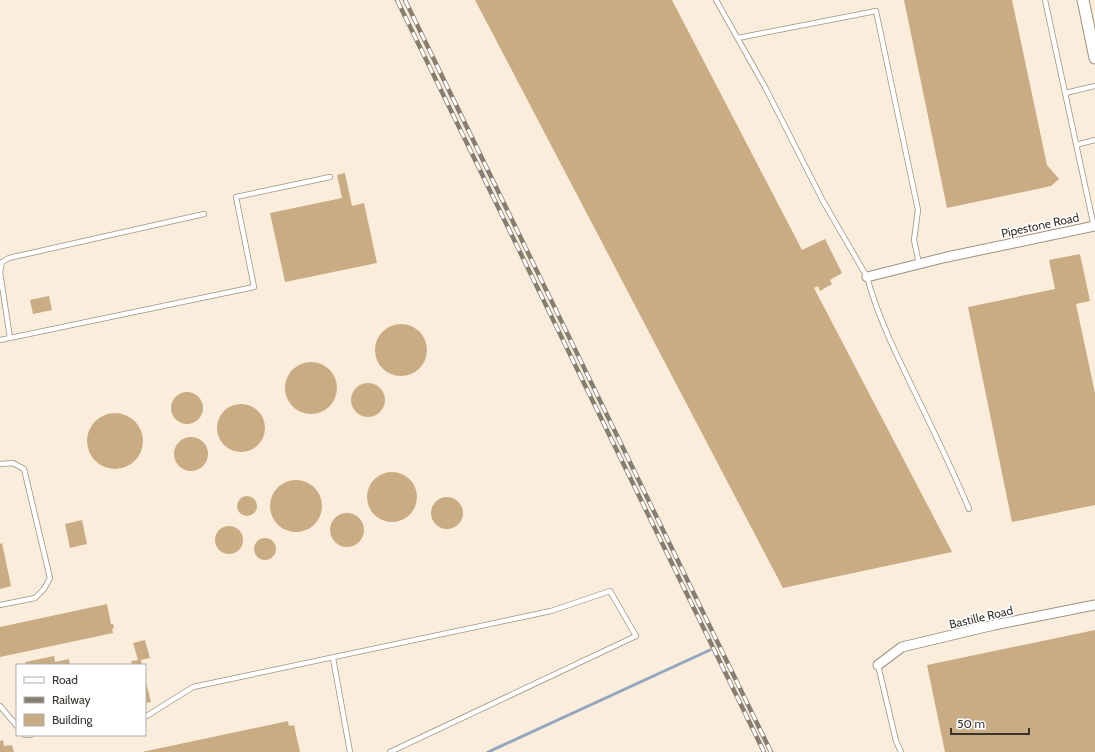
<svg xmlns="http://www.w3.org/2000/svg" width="1095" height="752" viewBox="0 0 1095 752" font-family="Cabin,sans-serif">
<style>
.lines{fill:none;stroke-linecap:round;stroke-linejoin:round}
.stream{stroke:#93a6c0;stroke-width:3}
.building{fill:#caac84}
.service-casing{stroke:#9f9281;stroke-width:6}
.minor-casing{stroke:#9f9281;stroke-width:11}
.tertiary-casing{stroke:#9f9281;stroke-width:13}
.service{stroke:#fff;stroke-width:4.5}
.minor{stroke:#fff;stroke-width:9}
.tertiary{stroke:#fff;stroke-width:11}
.rail-casing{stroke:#877e72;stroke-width:4.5}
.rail{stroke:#fff;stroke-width:3;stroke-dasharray:9;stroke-linecap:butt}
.labels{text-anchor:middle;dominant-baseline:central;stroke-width:3.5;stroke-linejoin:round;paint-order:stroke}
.street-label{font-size:12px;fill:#39332c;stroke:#fff}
</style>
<rect width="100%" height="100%" fill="#fbeddb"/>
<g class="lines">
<path class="stream" d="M488 752 710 650"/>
</g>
<path class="building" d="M475 0H672L802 250 825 239 842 273 830 280 832 284 820 291 818 286 814 288 952 552 783 588Z
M904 0H1012L1047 165 1059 179 1051 186 947 208Z
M345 173 352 206 364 203 377 263 285 282 270 213 342 198 337 175Z
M1080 254 1090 301 1076 304 1095 393V505L1012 522 968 307 1055 289 1049 260Z
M49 296 52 310 33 314 30 300Z
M375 350a26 26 0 1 1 52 0a26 26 0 1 1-52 0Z
M285 388a26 26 0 1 1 52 0a26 26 0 1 1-52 0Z
M351 400a17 17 0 1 1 34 0a17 17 0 1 1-34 0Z
M171 408a16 16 0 1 1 32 0a16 16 0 1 1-32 0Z
M217 428a24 24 0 1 1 48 0a24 24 0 1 1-48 0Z
M87 441a28 28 0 1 1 56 0a28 28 0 1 1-56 0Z
M174 454a17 17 0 1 1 34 0a17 17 0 1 1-34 0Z
M367 497a25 25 0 1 1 50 0a25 25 0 1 1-50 0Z
M270 506a26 26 0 1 1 52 0a26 26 0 1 1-52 0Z
M237 506a10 10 0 1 1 20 0a10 10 0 1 1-20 0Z
M431 513a16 16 0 1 1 32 0a16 16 0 1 1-32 0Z
M330 530a17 17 0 1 1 34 0a17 17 0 1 1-34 0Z
M82 520 87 544 70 548 65 524Z
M215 540a14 14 0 1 1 28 0a14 14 0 1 1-28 0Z
M254 549a11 11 0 1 1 22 0a11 11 0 1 1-22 0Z
M2 543 11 586 0 589V544Z
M107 604 111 624H113L114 628 112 629 113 633 0 657V627Z
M1095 630V752H945L927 665Z
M145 640 150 658 141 660 142 665H132L131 661 138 660 133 643Z
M54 656 55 662 69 659 70 665H26L25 662Z
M145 678 151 702 145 703Z
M288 721 289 726 294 725 300 752H142Z
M3 740 4 746 12 745 14 752H0V741Z"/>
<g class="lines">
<defs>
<path id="service" d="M716 0 765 87 823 201 867 277C879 321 900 362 920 403 937 438 954 473 969 509
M1045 0 1094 227
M738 38 876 11 918 210 914 240 919 264
M1065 93 1095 86
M1076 145 1095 140
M10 338 0 272 2 262 9 258 204 214
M0 340 254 287 236 197 330 177
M0 464 13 463 24 469 50 578 44 589 35 598 0 605
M333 658 350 752
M878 665 896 741 901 752
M0 706 17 726
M145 717 193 687 551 611 610 591 636 636 390 752
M25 735H30"/>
<path id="minor" d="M867 277 947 257 1095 226
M878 665 902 647 994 625 1095 605"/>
<path id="tertiary" d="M1083 0 1095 58"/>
</defs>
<use href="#service" class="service-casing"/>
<use href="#minor" class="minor-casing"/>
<use href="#tertiary" class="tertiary-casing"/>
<use href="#service" class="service"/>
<use href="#minor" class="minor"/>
<use href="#tertiary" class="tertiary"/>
<defs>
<path id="rail" d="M397 0 764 752
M405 0 771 752"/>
</defs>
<use href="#rail" class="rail-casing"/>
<use href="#rail" class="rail"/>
</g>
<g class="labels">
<g class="street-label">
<text transform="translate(1040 225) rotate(-12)">Pipestone Road</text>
<text transform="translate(981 617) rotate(-13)">Bastille Road</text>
</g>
</g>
<rect x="16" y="664" width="130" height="72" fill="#ffffff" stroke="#b0adab"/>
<rect x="24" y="677" width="20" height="6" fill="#ffffff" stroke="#b0adab"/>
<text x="52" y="684" font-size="12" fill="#39332c">Road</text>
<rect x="24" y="697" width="20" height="6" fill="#877e72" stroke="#b0adab"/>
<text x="52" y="704" font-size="12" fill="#39332c">Railway</text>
<rect x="24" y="714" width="20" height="12" fill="#caac84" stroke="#b0adab"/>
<text x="52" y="724" font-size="12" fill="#39332c">Building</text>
<path d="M951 728v6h78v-6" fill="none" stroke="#39332c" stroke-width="2"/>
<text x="957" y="728" font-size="12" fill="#39332c" stroke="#ffffff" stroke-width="3" paint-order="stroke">50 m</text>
</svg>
